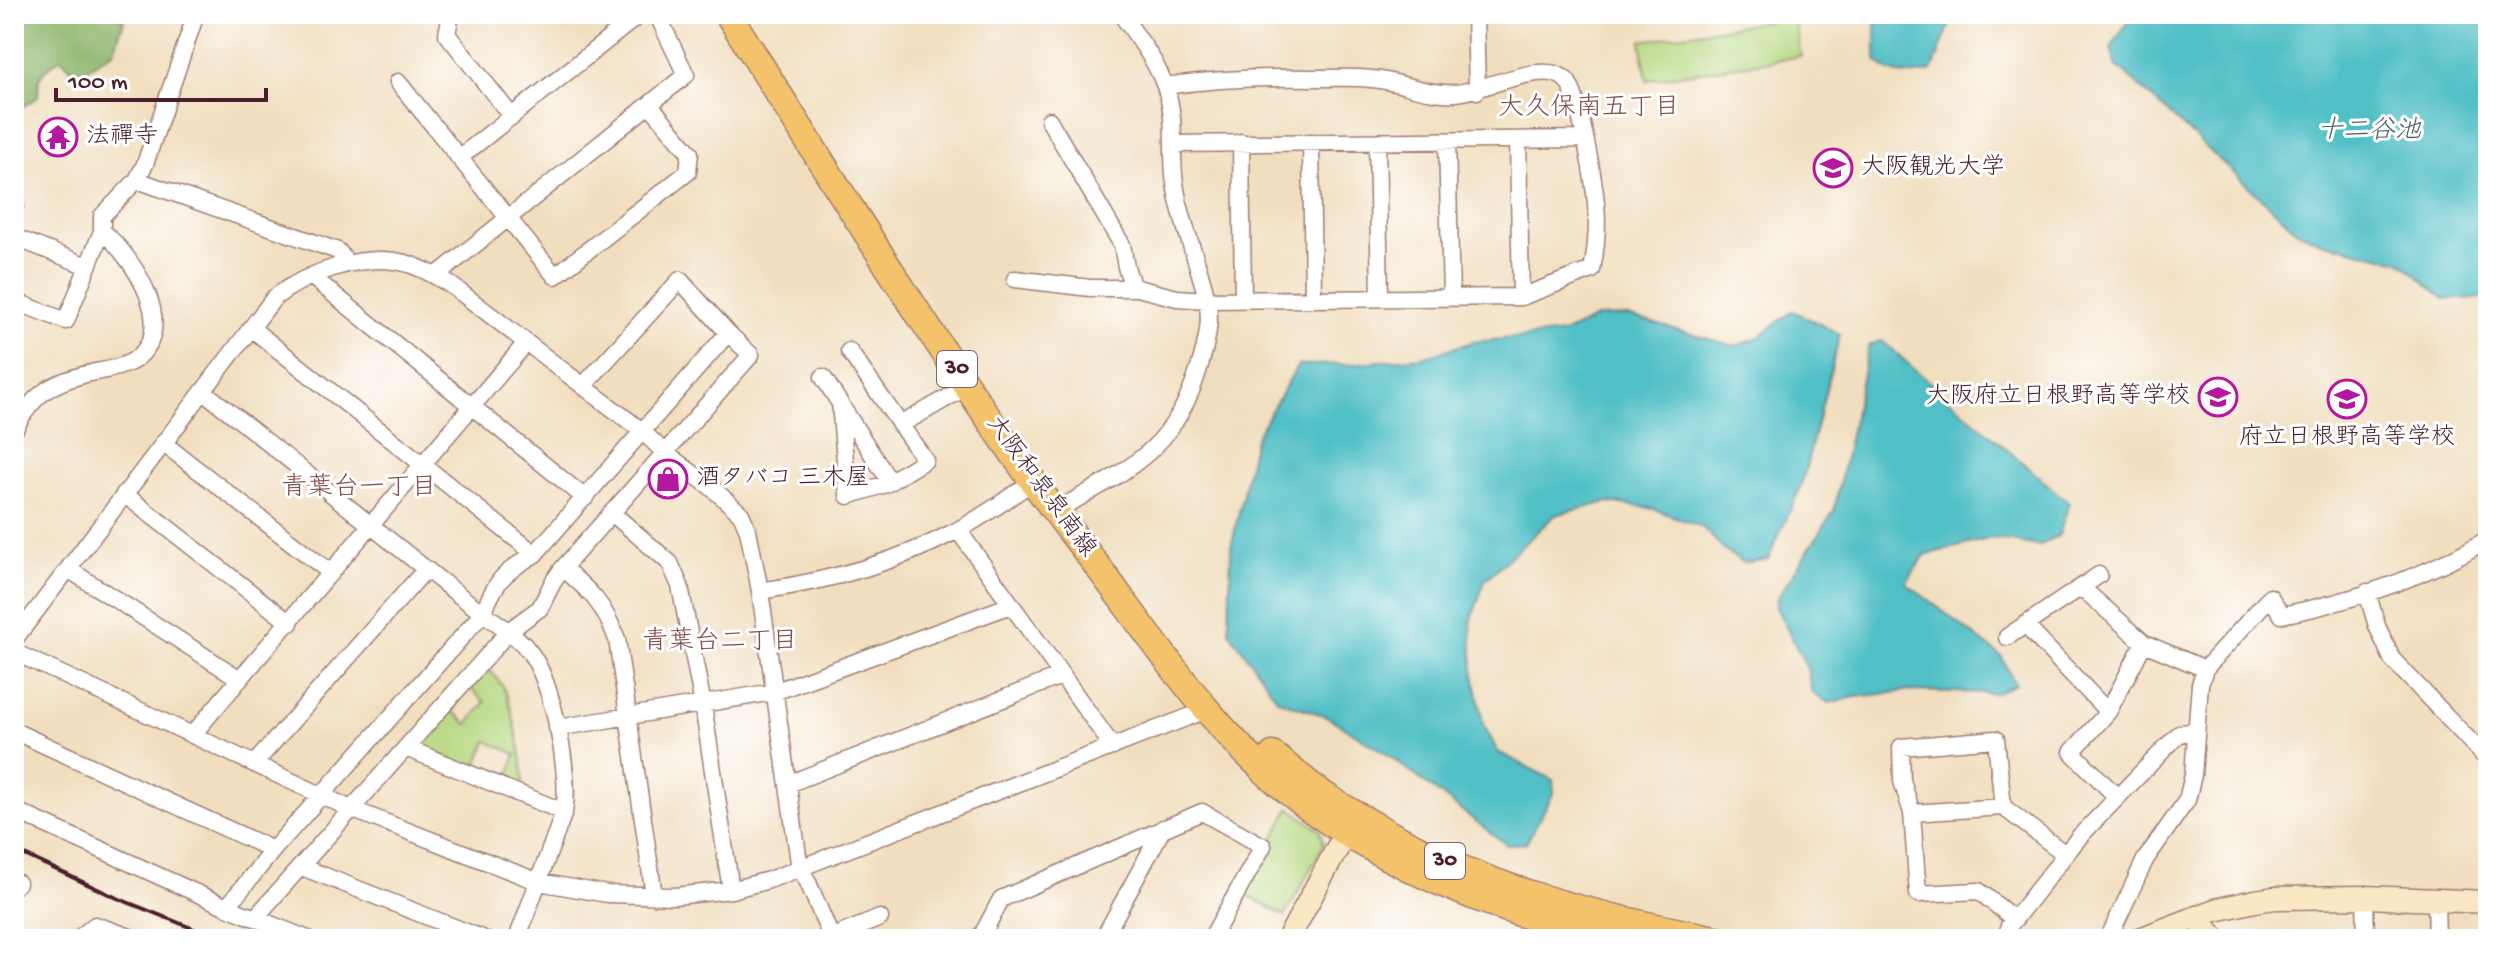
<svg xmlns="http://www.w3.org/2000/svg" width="2502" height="953" viewBox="0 0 2502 953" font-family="'Gochi Hand','Klee One',sans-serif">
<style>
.green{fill:#b5d77f;stroke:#807b55;stroke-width:2}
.forest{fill:#90b86e;stroke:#6d6c4c;stroke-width:2}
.water{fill:#51bfc6;stroke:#4e6f78;stroke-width:2}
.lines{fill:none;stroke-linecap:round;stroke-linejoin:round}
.street-casing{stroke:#9e7e74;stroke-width:19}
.secondary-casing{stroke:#9e7e74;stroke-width:25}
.primary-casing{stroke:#9e7e74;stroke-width:29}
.street{stroke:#fff;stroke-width:16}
.secondary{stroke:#fae7c3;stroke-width:22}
.primary{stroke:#f3c26a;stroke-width:26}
.rail{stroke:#4a1f2b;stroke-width:4}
.labels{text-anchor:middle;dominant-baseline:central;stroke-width:6;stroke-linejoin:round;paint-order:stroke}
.shield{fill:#fff;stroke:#80626b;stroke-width:2}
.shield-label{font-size:22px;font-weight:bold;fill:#4a1f2b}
.poi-label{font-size:24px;fill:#4a1f2b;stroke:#fff;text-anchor:start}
.street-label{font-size:24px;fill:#4a1f2b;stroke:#fff}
.neighbourhood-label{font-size:26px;fill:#844f4c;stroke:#fff}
.water-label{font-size:26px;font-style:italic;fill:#4d5f69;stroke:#fff}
</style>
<rect width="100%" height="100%" fill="#fff"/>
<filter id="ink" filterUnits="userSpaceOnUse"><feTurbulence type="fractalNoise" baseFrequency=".0125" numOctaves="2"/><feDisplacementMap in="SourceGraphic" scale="16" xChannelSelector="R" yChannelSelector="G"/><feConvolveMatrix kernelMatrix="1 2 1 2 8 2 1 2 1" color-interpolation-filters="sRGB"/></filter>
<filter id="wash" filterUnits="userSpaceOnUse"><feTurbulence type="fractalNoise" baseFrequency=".006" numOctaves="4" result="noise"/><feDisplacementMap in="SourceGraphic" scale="32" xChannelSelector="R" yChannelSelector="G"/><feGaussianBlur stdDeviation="1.8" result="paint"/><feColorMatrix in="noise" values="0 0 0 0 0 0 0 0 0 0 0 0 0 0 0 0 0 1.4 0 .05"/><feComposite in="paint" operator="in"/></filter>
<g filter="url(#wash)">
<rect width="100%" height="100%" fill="#f1debe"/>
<path class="green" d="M1794 17 1801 56 1647 80 1641 41Z
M487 667C492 673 499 680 503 687 512 704 527 771 522 788L507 782 516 754 487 741 475 769 420 748 418 743 449 708 468 724 485 702 468 686Z
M1290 808 1320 830 1324 844 1285 916 1243 893Z"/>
<path class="forest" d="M14 14H112L124 21 114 51 77 75 61 58C41 72 38 72 38 97L16 111 14 110Z"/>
<path class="water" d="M1876 14H1984L1952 19 1932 71C1911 75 1892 80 1876 60Z
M2133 14H2488V298L2445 299 2400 261 2321 242 2297 231 2116 65 2111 48Z
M1793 311 1840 334 1801 486 1768 559 1744 563 1726 551 1702 527 1654 509 1608 502 1555 515 1485 580 1471 621 1473 669 1483 724 1498 752 1553 780 1554 792 1526 843 1507 845 1387 754 1326 716 1278 700 1229 631 1231 548 1255 438 1298 365 1352 364 1422 357 1473 342 1565 333 1598 317 1628 316 1734 346 1756 339Z
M1882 341 2069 503 2059 535 2039 546 1992 538 1925 555 1906 583 2001 656 2015 684 1997 693 1907 691 1855 697 1829 703 1812 693 1807 668 1776 607V600L1834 511 1869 345Z"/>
</g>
<g filter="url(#ink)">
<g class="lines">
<defs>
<path id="street" d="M451 14 447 34 512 117
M1475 14 1477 91
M398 82 555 276 688 172 690 153 650 105
M1049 120 1122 245 1126 267 1133 288
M1447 141 1451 297
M1518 141 1521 297
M1241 142 1243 298
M1311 142 1313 298
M1377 142 1380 297
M1174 144 1584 139
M459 158 640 14
M137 180 338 251 347 263
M14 207 15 205
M14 237 87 266
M311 276 585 498
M436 276 686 75 657 14
M1015 279 1090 288H1137L1177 298 1207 300 1521 297 1592 270C1596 250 1598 225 1596 203 1594 182 1579 92 1566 80 1545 58 1483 92 1455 93 1425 95 1400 81 1372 79 1354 77 1335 78 1317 78 1265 77 1215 79 1165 86
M14 301 66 321 102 231V216L137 180 145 164 196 14
M251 328 535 554
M823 377 890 482
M203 391C278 450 352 511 427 570 445 584 462 598 480 611 499 625 517 634 531 654 553 684 571 775 564 812L517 939
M840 403 848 496 886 484 925 460 849 351
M900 425 968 386
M14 431C33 392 54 381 95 372 107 370 120 368 131 362 183 331 133 257 102 231
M163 443 331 573
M124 494 290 623
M1056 511C1127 469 1175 452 1200 365 1206 344 1212 322 1207 300 1199 262 1180 221 1175 183 1171 159 1175 134 1171 110 1166 73 1142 43 1121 14
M612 513 670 563 680 586 703 705 731 890
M958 530 1113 747
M563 568C592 593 603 603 617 639L654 896
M68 569 240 679
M2082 588 2144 643 2205 669
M760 591C829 581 893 564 954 532 982 518 1007 498 1033 482
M2367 592 2377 626 2392 659 2488 760
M2025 625 2108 712
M2007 637 2099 575
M14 640 274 298C306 273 363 252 405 263 423 268 440 278 455 288L642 431 665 453 711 487 741 514 748 530 760 591 800 869 807 880 832 939
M14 652 351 809 539 882 607 894 675 896 731 890 769 880 1209 709
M557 728 774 692 1011 605
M14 731 273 850
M193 734 526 343
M406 748 564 812
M254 764 426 569
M788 784 1061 676
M2117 797 2072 752 2108 712 2144 643
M2003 807 1912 813 1918 894 1979 891 2014 919
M14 810 227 907 308 939
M1912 813 1902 781 1901 747 1996 739 2003 807 2065 854
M302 867 484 939
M14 886 18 883
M2365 897 2366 939
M2436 900 2437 939
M227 907 273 850 483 613C497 579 503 573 535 554L728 333
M255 918 510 630 540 608 553 582 563 568 751 355 728 333 680 280 583 386
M78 939 95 925 136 939
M828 939 880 918
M980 939 1001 899 1202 812 1263 846 1211 939
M1103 939 1163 828
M2007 939 2009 926 2080 836 2179 734 2196 730
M2111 939V933L2145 860 2187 800 2193 775 2200 684 2205 669 2270 597 2282 615C2353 601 2426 577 2488 539"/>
<path id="secondary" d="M2196 917 2215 939
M1288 939 1345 834
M2140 939 2215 910 2255 901 2275 898 2365 897 2488 902"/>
<path id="primary" d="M728 14C827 170 924 329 1032 480 1055 512 1080 543 1104 575 1165 657 1225 746 1309 808 1398 873 1504 913 1610 939
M1273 755C1291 769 1308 784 1327 797 1340 806 1355 814 1369 822 1478 887 1593 916 1716 939"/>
</defs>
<use href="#street" class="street-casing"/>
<use href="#secondary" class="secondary-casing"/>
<use href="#primary" class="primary-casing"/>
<use href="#street" class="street"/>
<use href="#secondary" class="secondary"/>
<use href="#primary" class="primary"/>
<path class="rail" d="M14 850 117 898 219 939"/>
</g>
</g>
<defs>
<symbol id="temple-ring" viewBox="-11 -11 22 22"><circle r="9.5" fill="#fff" stroke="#b5179e" stroke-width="1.5"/><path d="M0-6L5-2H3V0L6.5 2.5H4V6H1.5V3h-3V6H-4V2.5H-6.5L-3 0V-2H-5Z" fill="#b5179e"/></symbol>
<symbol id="university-ring" viewBox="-11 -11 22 22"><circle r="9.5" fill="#fff" stroke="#b5179e" stroke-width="1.5"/><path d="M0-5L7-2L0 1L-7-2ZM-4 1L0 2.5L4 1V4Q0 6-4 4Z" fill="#b5179e"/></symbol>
<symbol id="school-ring" viewBox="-11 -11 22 22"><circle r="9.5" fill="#fff" stroke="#b5179e" stroke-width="1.5"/><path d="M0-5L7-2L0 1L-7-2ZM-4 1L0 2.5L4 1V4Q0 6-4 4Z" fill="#b5179e"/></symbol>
<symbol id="shop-ring" viewBox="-11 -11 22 22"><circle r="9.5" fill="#fff" stroke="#b5179e" stroke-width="1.5"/><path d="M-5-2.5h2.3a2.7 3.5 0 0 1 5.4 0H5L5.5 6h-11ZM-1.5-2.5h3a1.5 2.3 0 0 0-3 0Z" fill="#b5179e"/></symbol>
</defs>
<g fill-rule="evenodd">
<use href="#temple-ring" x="36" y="115" width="44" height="44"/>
<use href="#university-ring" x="1811" y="146" width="44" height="44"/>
<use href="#school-ring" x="2196" y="375" width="44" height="44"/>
<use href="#school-ring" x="2325" y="377" width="44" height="44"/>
<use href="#shop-ring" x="646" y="457" width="44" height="44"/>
</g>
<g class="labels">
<g class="shield">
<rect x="937" y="351" width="40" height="36" rx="6"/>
<rect x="1425" y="843" width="40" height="36" rx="6"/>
</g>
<g class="shield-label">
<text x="957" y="369">30</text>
<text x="1445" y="861">30</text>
</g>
<g class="poi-label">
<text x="86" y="137">法禪寺</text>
<text x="1861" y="168">大阪観光大学</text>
<text x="2190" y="397" text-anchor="end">大阪府立日根野高等学校</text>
<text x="2347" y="438" text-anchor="middle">府立日根野高等学校</text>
<text x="696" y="479">酒タバコ 三木屋</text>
</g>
<g class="street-label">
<text transform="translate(1040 487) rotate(54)">大阪和泉泉南線</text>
</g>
<g class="neighbourhood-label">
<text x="1589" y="109">大久保南五丁目</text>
<text x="359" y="489">青葉台一丁目</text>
<text x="720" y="643">青葉台二丁目</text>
</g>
<g class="water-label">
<text x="2369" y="132">十二谷池</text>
</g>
</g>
<rect width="2502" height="953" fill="none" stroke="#fff" stroke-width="48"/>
<path d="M56 88v12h210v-12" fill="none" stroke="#4a1f2b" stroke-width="4"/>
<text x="68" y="88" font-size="24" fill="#4a1f2b" stroke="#ffffff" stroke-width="6" paint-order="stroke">100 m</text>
</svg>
